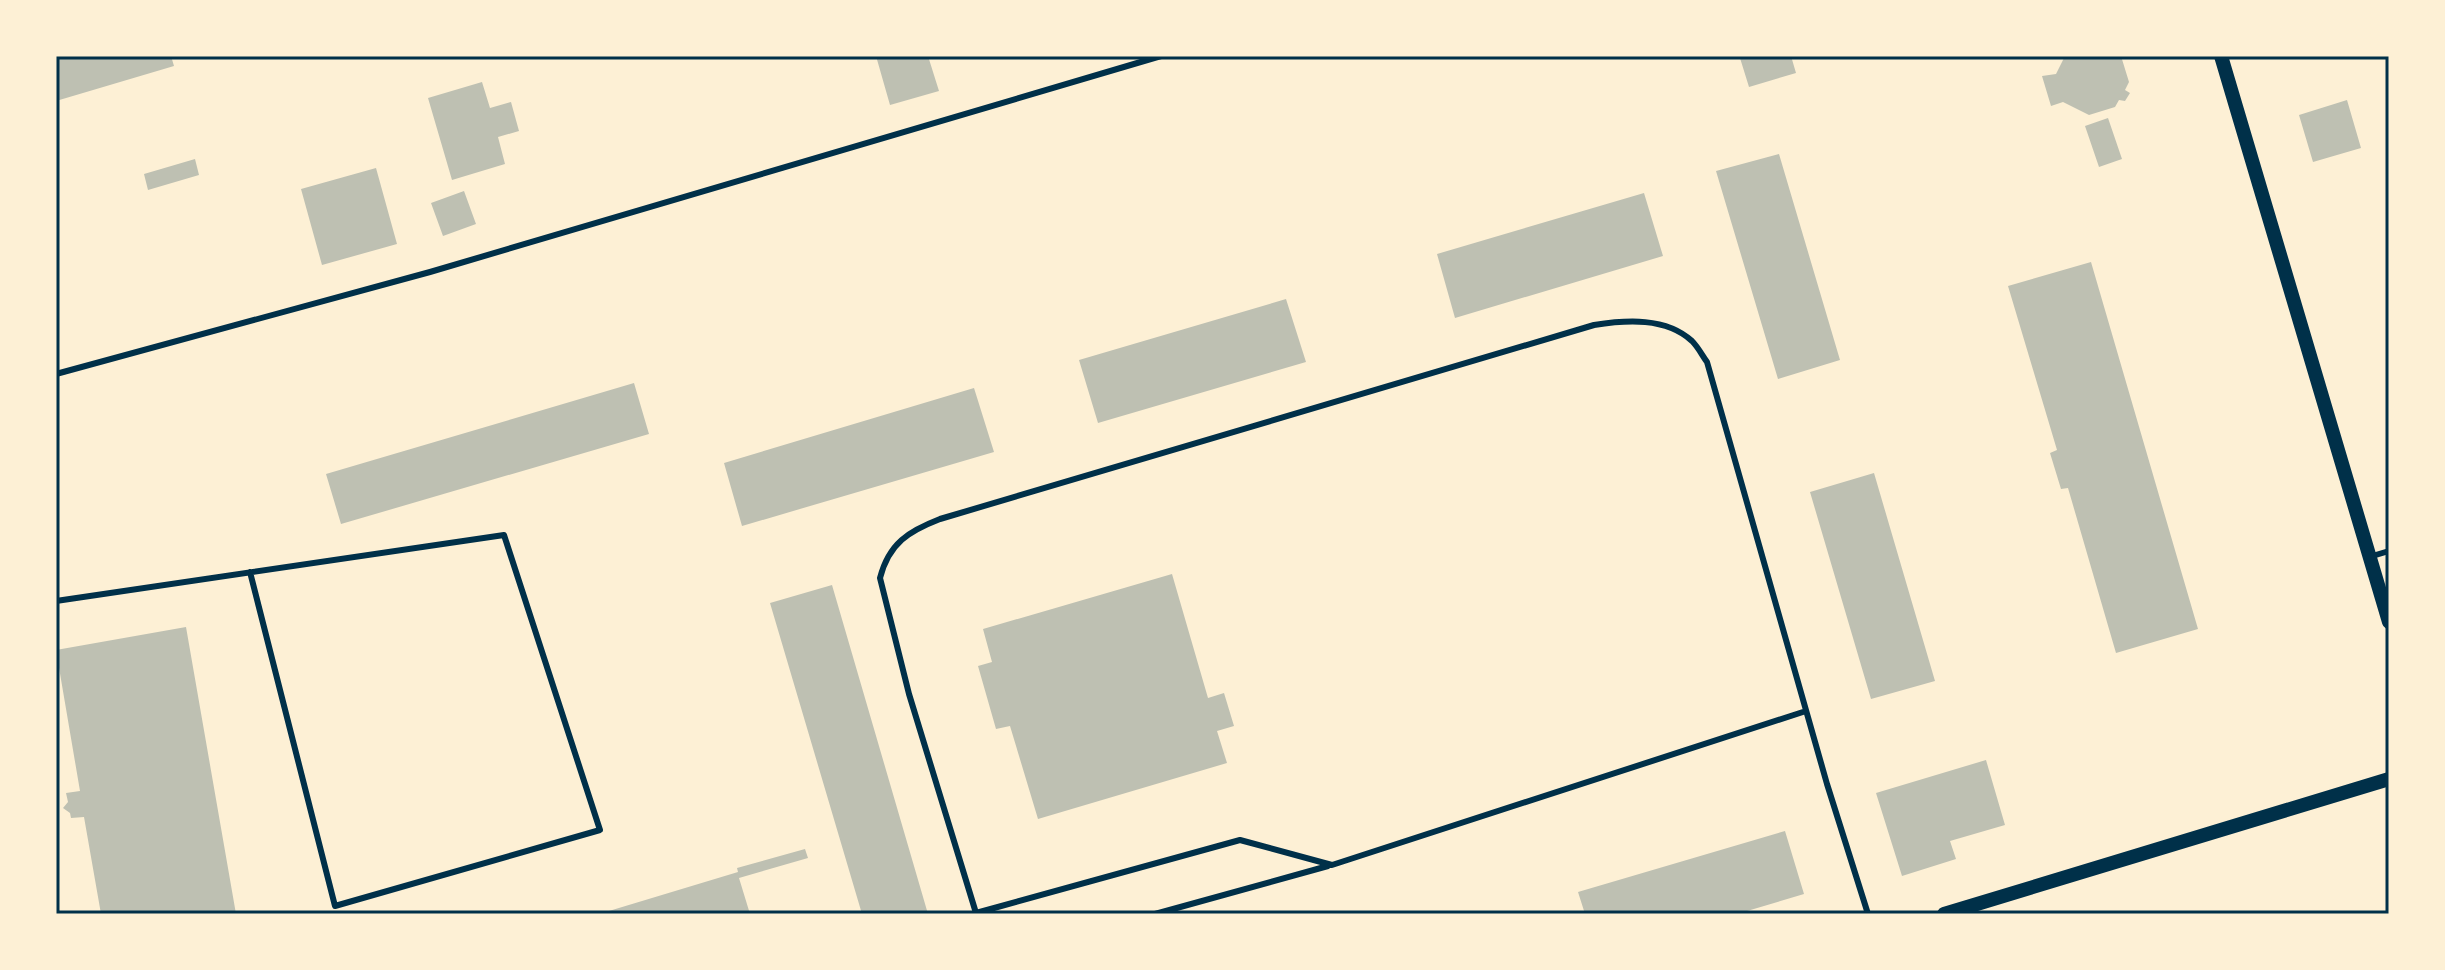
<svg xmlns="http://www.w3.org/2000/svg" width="2445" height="970" viewBox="0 0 2445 970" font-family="'Open Sans',sans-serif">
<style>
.building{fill:#bec0b2}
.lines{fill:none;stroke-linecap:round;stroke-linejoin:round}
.service{stroke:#003049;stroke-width:6}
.tertiary{stroke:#003049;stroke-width:14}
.neatline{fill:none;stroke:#003049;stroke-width:3}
</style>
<rect width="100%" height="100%" fill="#fdf0d5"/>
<path class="building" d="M56 56H171L174 66 56 101Z
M876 56H928L939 91 890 105Z
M1747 56H1791L1796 73 1749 87 1740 58Z
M2065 56H2121L2129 82 2125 90 2130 93 2125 101 2119 100 2115 107 2089 115 2063 102 2051 106 2042 76 2056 74Z
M482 82 490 108 511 102 519 131 498 137 505 164 452 180 428 98Z
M2347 100 2361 148 2313 162 2299 115Z
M2108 118 2122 159 2099 167 2085 126Z
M1779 154 1840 360 1778 379 1716 171Z
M195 159 199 175 148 190 144 174Z
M376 168 397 244 322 265 301 189Z
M464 191 476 224 443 236 431 203Z
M1644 193 1663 256 1455 318 1437 254Z
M2091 262 2198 629 2116 653 2068 488 2061 489 2050 453 2057 450 2008 286Z
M1286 299 1306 362 1098 423 1079 360Z
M634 383 649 434 341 524 326 474Z
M974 388 994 452 742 526 724 463Z
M1874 473 1935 681 1871 699 1810 492Z
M1172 574 1208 698 1224 693 1234 726 1217 731 1227 763 1038 819 1010 726 996 729 978 666 992 662 983 629Z
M832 585 928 914H862L770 603Z
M186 627 236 914H101L84 817 71 818 70 813 63 808 68 802 66 793 80 791 56 650Z
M1986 760 2005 825 1950 841 1956 859 1902 876 1876 793Z
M1785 831 1804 894 1737 914H1585L1578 892Z
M805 849 808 858 739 878 750 914H599L738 872 737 868Z"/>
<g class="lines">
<path class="service" d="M56 374 430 272 1161 56
M2369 557 2389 551
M56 601 504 535 600 830 335 906 250 572
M1806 711 1332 865 1240 840 976 913 909 694 880 578C889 543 909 531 940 519L1594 325C1626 320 1666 317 1692 341 1698 347 1702 355 1707 362L1827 784 1868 914
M1155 914 1328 866"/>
<path class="tertiary" d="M2221 56 2389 622
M1944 914 2389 779"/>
</g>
<rect width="2445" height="970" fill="none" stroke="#fdf0d5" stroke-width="116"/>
<rect x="58" y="58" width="2329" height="854" class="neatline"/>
</svg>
